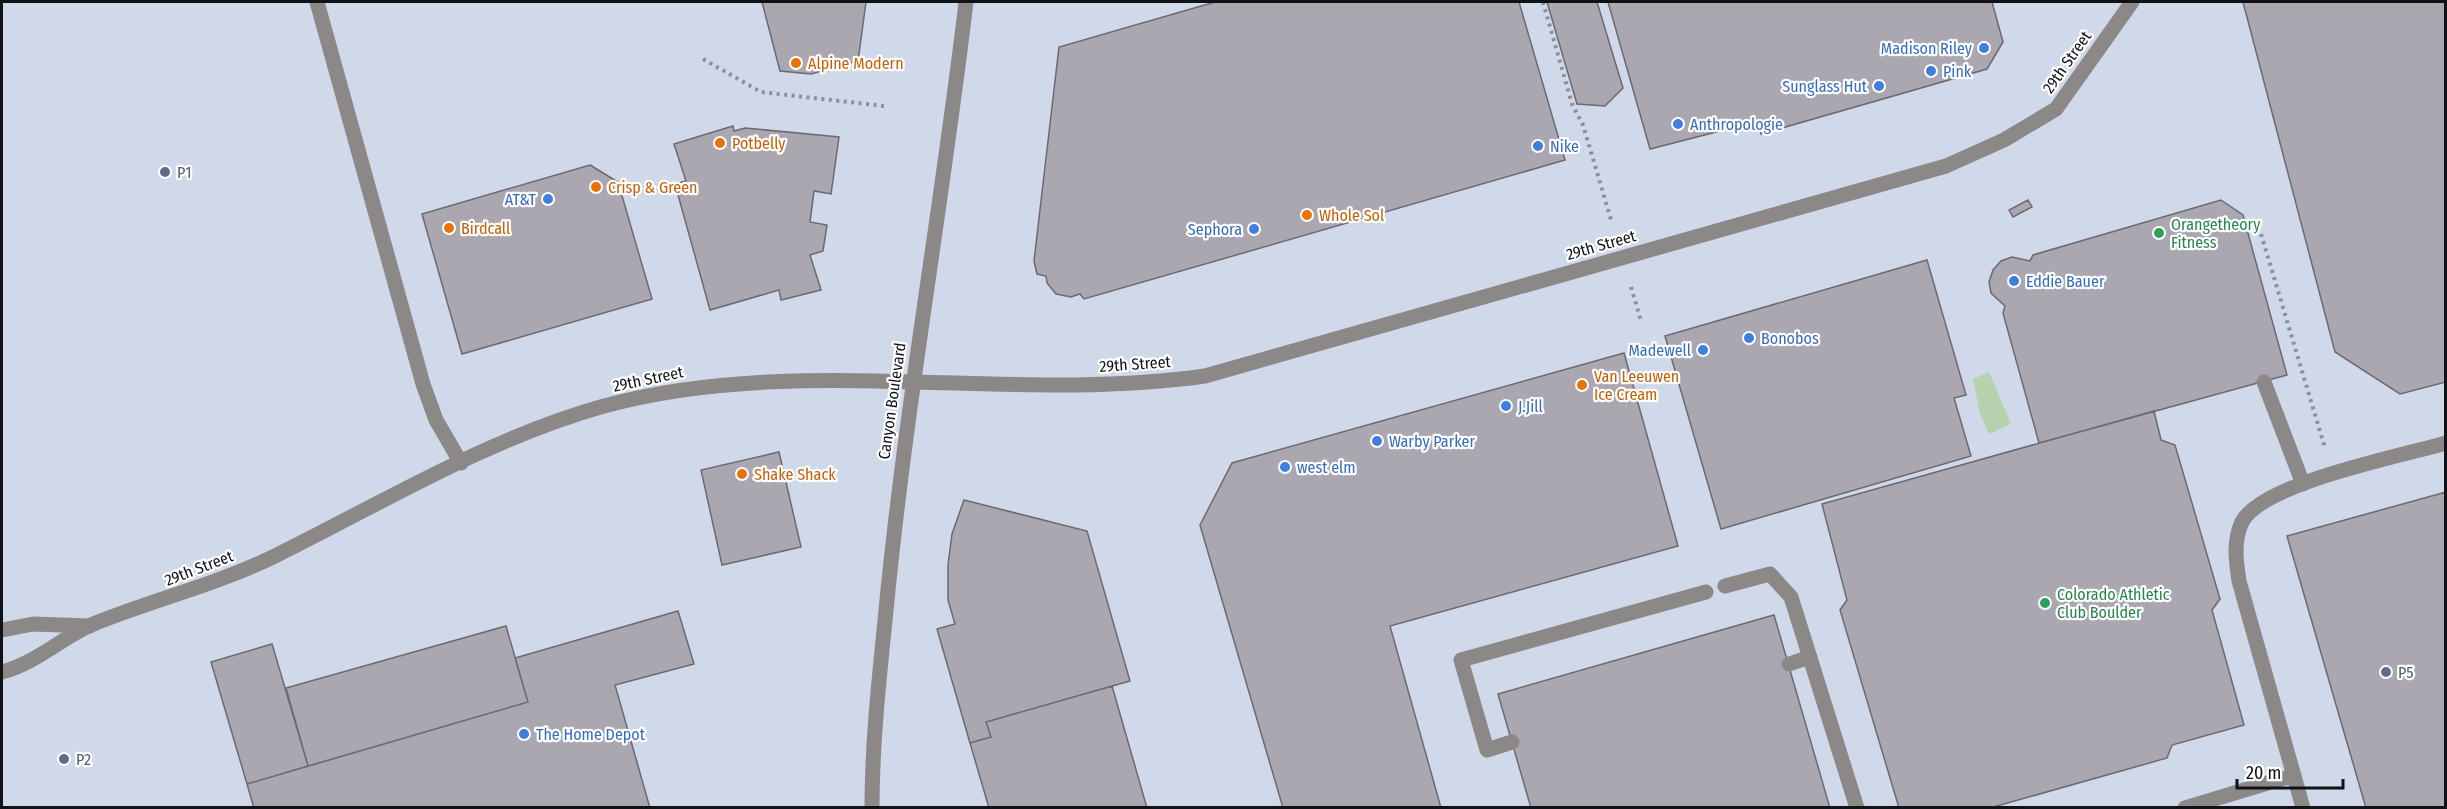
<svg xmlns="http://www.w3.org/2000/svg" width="2447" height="809" viewBox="0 0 2447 809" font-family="'Fira Sans Condensed',sans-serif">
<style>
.built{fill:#cfd9e9}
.green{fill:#b5d1ae}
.building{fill:#aba7b1;stroke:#6c6971;stroke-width:1.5}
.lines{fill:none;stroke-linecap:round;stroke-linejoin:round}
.path{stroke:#8b9096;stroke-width:4;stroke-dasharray:3 4.5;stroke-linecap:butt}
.minor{stroke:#8d8888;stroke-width:15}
.shop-dot{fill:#3f7fe0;stroke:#fff;stroke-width:2}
.food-dot{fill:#e8710a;stroke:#fff;stroke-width:2}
.service-dot{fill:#5c6f8a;stroke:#fff;stroke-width:2}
.leisure-dot{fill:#2e9e5b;stroke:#fff;stroke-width:2}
.labels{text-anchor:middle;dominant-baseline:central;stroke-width:4.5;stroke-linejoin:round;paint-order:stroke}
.shop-label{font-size:16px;fill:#366cbe;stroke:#fff;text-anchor:start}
.street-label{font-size:16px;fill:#101215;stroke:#fff}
.food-label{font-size:16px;fill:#c56008;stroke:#fff;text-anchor:start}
.service-label{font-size:16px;fill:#4e5e75;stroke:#fff;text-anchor:start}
.leisure-label{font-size:16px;fill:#27864d;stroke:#fff;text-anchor:start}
</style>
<rect width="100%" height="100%" fill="#dfe6ef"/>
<path class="built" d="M2 2H2445V807H2Z"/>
<path class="green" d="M1989 372 2011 424 1989 434 1980 414 1973 379Z"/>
<path class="building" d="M762 2H866L858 61 811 74 780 71Z
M1215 2H1519L1565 160 1084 299 1080 294 1071 297 1056 294 1047 283 1046 276 1037 274 1034 261 1059 47Z
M1547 2H1597L1623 88 1605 106 1577 104Z
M1608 2H1992L2003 42 1987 69 1761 134 1759 121 1650 149Z
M2243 2H2446V382L2400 394 2335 352Z
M733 126 734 131 745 128 839 137 831 194 814 191 810 222 827 225 823 251 810 255 821 290 781 300 779 290 710 310 675 184 686 181 674 144Z
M590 165 618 182 652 299 462 354 422 214Z
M2028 200 2032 207 2013 217 2009 210Z
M2221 200 2243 215 2287 375 2039 443 2003 313 2005 306 1991 293 1989 282 1993 270 2001 261 2012 257 2030 261 2033 255Z
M1927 260 1966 395 1954 398 1971 456 1721 529 1665 336Z
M1624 353 1678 546 1390 626 1441 808H1283L1200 525 1232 463Z
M2154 411 2161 440 2175 445 2220 599 2212 610 2244 725 2172 745 2167 758 1990 808H1899L1840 610 1847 600 1822 504Z
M779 452 801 547 722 565 701 470Z
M2446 492V808H2366L2287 536Z
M964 500 1087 531 1130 681 986 722 991 737 970 743 937 629 955 624 948 600V565L952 534Z
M678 611 694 664 615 685 650 808H254L247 784 528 702 515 658Z
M1774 615 1830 808H1531L1498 694Z
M506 626 528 702 308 766 286 688Z
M272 644 308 766 247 784 211 662Z
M1112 686 1147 808H989L970 743 991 737 986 722Z"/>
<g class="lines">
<path class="path" d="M1543 2 1572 104 1583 125 1612 223
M703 59 761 92 884 106
M2261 234 2325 448
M1631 287 1641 321"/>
<path class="minor" d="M317 2 423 384 436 420 461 463
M2264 382 2303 484
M1725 586 1770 574 1791 597 1857 808
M2 630 33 624 90 626
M1789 664 1810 657
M2 672C36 663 60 639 91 625 152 600 216 585 275 556 382 503 489 438 604 406 800 353 1006 404 1205 376L1946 166 2004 140 2056 109 2132 2
M1512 742 1487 750 1461 660 1706 592
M872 808C872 735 881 663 888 590 908 393 943 198 966 2
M2185 808 2294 775
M2303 808 2239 581C2236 561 2233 541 2242 522 2262 483 2402 456 2446 443"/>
</g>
<g class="shop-dot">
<circle cx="1984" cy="48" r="6"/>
<circle cx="1931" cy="71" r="6"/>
<circle cx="1879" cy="86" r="6"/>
<circle cx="1678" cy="124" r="6"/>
<circle cx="1538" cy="146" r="6"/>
<circle cx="548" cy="199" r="6"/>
<circle cx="1254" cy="229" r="6"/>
<circle cx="2014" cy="281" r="6"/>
<circle cx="1749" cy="338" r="6"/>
<circle cx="1703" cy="350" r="6"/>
<circle cx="1506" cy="406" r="6"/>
<circle cx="1377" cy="441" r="6"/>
<circle cx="1285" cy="467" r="6"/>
<circle cx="524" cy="734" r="6"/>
</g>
<g class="food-dot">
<circle cx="796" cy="63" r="6"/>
<circle cx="720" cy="143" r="6"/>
<circle cx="596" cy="187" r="6"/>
<circle cx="1307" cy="215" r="6"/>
<circle cx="449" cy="228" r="6"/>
<circle cx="1582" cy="385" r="6"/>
<circle cx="742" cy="474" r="6"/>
</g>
<g class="service-dot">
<circle cx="165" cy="172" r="6"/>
<circle cx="2386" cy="672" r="6"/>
<circle cx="64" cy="759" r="6"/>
</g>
<g class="leisure-dot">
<circle cx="2159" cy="233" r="6"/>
<circle cx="2045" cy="603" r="6"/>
</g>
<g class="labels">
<g class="shop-label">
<text x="1972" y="48" text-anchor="end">Madison Riley</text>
<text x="1943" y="71">Pink</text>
<text x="1867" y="86" text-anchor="end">Sunglass Hut</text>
<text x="1690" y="124">Anthropologie</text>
<text x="1550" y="146">Nike</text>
<text x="536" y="199" text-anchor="end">AT&amp;T</text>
<text x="1242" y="229" text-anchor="end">Sephora</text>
<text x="2026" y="281">Eddie Bauer</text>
<text x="1761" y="338">Bonobos</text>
<text x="1691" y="350" text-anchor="end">Madewell</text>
<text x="1518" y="406">J.Jill</text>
<text x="1389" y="441">Warby Parker</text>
<text x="1297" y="467">west elm</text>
<text x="536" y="734">The Home Depot</text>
</g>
<g class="street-label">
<text transform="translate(2067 62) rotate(-55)">29th Street</text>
<text transform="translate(1601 245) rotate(-16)">29th Street</text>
<text transform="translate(1135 364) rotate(-4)">29th Street</text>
<text transform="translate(648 379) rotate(-12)">29th Street</text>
<text transform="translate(892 401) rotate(-82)">Canyon Boulevard</text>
<text transform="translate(199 568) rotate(-21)">29th Street</text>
</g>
<g class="food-label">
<text x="808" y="63">Alpine Modern</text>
<text x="732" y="143">Potbelly</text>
<text x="608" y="187">Crisp &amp; Green</text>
<text x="1319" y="215">Whole Sol</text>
<text x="461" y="228">Birdcall</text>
<text x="1594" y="376">Van Leeuwen<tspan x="1594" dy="18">Ice Cream</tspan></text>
<text x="754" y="474">Shake Shack</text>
</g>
<g class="service-label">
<text x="177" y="172">P1</text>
<text x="2398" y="672">P5</text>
<text x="76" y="759">P2</text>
</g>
<g class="leisure-label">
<text x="2171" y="224">Orangetheory<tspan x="2171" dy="18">Fitness</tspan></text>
<text x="2057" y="594">Colorado Athletic<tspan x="2057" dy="18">Club Boulder</tspan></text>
</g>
</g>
<rect width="2447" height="809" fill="none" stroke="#101215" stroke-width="6"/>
<path d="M2237 779v9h106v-9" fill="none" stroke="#101215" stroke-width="3"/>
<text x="2246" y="779" font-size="18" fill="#101215" stroke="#ffffff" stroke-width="4.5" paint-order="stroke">20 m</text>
</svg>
